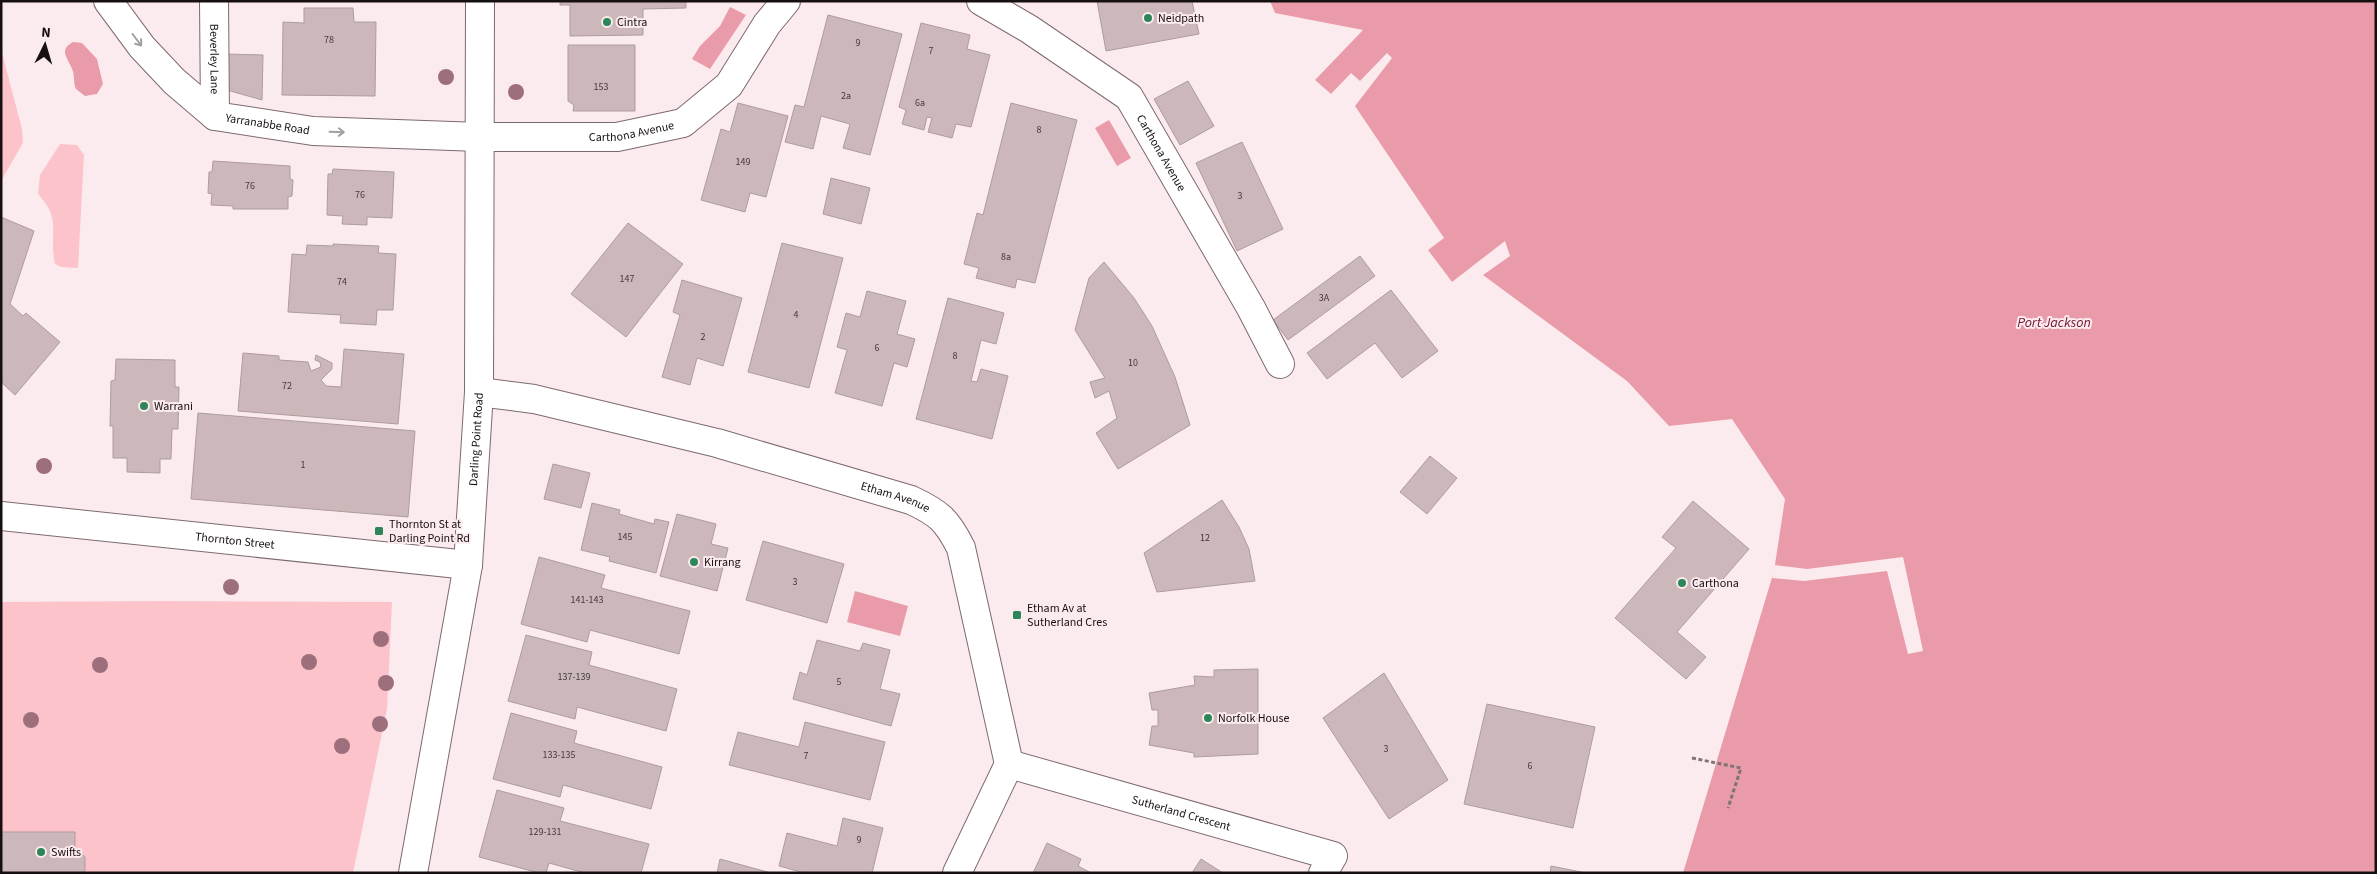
<svg xmlns="http://www.w3.org/2000/svg" width="2377" height="874" viewBox="0 0 2377 874" font-family="'Source Sans 3',sans-serif">
<style>
.green{fill:#fcc3cb}
.water{fill:#ea9ba9}
.pier{fill:#fcebee}
.building{fill:#ccb8ba;stroke:#ae9b9d}
.lines{fill:none;stroke-linecap:round;stroke-linejoin:round}
.street-casing{stroke:#7d6a6d;stroke-width:30}
.secondary-casing{stroke:#7d6a6d;stroke-width:30}
.path{stroke:#7e7375;stroke-width:3;stroke-dasharray:4 2.5;stroke-linecap:butt}
.street{stroke:#fff;stroke-width:28}
.secondary{stroke:#fff;stroke-width:28}
.tree{fill:#9d6f7d}
.oneway{stroke:#a29fa0}
.poi-dot{fill:#2d855a;stroke:#fcebee;stroke-width:2}
.labels{text-anchor:middle;dominant-baseline:central;stroke-width:4;stroke-linejoin:round;paint-order:stroke}
.number-label{font-size:10px;fill:#443a3b}
.poi-label{font-size:12px;fill:#171011;stroke:#fcebee;text-anchor:start}
.street-label{font-size:12px;fill:#171011;stroke:#fcebee}
.water-label{font-size:14px;font-style:italic;fill:#711532;stroke:#fcebee}
</style>
<rect width="100%" height="100%" fill="#fcebee"/>
<path class="green" d="M1 49 22 129 23 143 1 181Z
M60 144 77 145 84 155 78 268 61 267 55 264C48 233 63 221 38 194L40 175Z
M164 601 392 602 387 709 353 873H84L85 857 75 847V832H1V602Z"/>
<path class="water" d="M1270 1H2376V873H1683L1774 571 1785 499 1732 419 1669 426 1627 381 1483 275 1510 256 1505 241 1452 282 1428 250 1444 238 1355 106 1392 58 1387 53 1360 81 1351 73 1331 94 1315 80 1363 30 1275 13Z
M730 7 746 15 710 69 692 59 700 46 720 26Z
M73 42 82 43 97 59 103 84 97 94 85 96 76 89C73 83 75 75 72 69 68 58 58 50 73 42Z
M1109 120 1131 158 1117 166 1095 128Z
M855 591 908 606 900 636 847 622Z"/>
<path class="pier" d="M1903 557 1923 651 1908 654 1887 571 1804 581 1772 578 1775 565 1807 569Z"/>
<path class="building" d="M560 1H686V8L643 9V35L570 36V5H560Z
M1097 1H1192L1199 34 1106 51Z
M304 8H353L354 22H376L375 96 282 95 283 22 304 23Z
M828 15 902 34 870 155 843 148 850 124 821 116 813 149 785 142 795 105 804 107Z
M921 23 970 35 967 49 990 55 971 127 956 124 952 138 928 132 932 118 927 117 924 130 902 124 906 110 899 107Z
M568 45H635V111H573L574 105 568 101Z
M226 54 263 55 262 100 227 90Z
M1188 81 1214 126 1180 145 1154 99Z
M738 103 788 116 766 197 750 193 745 212 701 200 721 129 730 132Z
M1011 103 1077 120 1035 283 1017 279 1015 288 976 278 979 268 964 264 977 213 983 215Z
M1242 142 1283 229 1237 251 1196 163Z
M213 161 290 166V179L293 180 292 196 288 197V209H233V206L211 205 212 194 208 193 209 172H212Z
M333 169 394 172 392 218 367 217V225L342 224 343 216 327 215 328 174H332Z
M831 178 870 188 861 224 823 214Z
M1 217 34 231 10 304 23 316 26 313 60 342 15 395 1 382Z
M628 223 683 264 626 337 571 294Z
M782 243 843 258 809 388 748 372Z
M333 244 379 246 378 253 396 254 393 310H377L376 325 340 323 341 315 288 312 292 254 306 255 307 245 333 246Z
M1360 256 1375 276 1288 340 1273 320Z
M1104 262 1134 298 1152 326 1175 377 1190 425 1118 469 1096 433 1117 418 1109 391 1095 398 1090 382 1105 378 1075 330 1089 278Z
M682 280 742 298 723 366 697 358 690 385 662 377 680 315 673 312Z
M1391 290 1438 351 1402 378 1375 343 1327 379 1307 353Z
M867 291 906 301 897 334 915 339 907 367 894 363 882 406 835 393 847 350 837 347 846 313 860 317Z
M948 298 1004 313 996 344 981 340 971 381 977 382 981 369 1008 376 992 439 916 419Z
M344 349 404 354 398 424 238 411 243 353 279 356V360L308 362 311 371 321 367 320 362 315 360 316 355 332 363V369L321 380 326 386 341 387Z
M116 359 175 360V387H179L178 429H172L171 459H160V473L127 472V458H113V426H110L111 381 115 380Z
M198 413 415 431 408 517 191 499Z
M1430 456 1457 478 1427 514 1400 492Z
M553 464 590 473 581 508 544 499Z
M1222 500 1239 527 1249 549 1255 581 1157 592 1144 553Z
M1693 501 1749 549 1677 632 1706 657 1686 679 1615 618 1676 548 1662 537Z
M592 503 620 510 619 514 654 524 655 519 669 522 656 573 609 561 610 557 581 550Z
M677 514 716 524 711 544 728 548 717 591 660 576Z
M763 541 844 564 827 623 746 600Z
M539 557 605 575 601 588 690 611 679 654 590 630 587 642 521 624Z
M526 635 592 652 589 665 677 689 666 731 577 707 575 719 508 701Z
M817 640 860 651 863 643 890 650 880 689 900 694 891 726 793 699 800 672 807 675Z
M1258 669V754L1194 757V753L1149 745 1152 726H1158V710H1152L1149 693 1195 685 1194 676 1214 677V670Z
M1384 673 1448 780 1389 819 1323 718Z
M1487 704 1595 727 1573 828 1464 804Z
M511 713 577 731 574 743 662 767 651 809 563 785 560 797 493 779Z
M805 722 885 742 870 800 729 765 738 732 799 747Z
M497 790 564 808 560 821 649 844 641 873H585L549 863 546 873H539L479 857Z
M843 818 883 828 872 873H805L779 866 787 833 837 846Z
M1 832H75V847L85 857V870L84 873H1Z
M1047 843 1081 859 1078 866 1091 873H1033Z
M720 859 771 873H717Z
M1201 859 1223 873H1192Z
M1551 866 1586 873H1550Z"/>
<g class="lines">
<defs>
<g id="street">
<path id="s1" d="M108 1 142 47 174 81 215 116 313 131 480 137H617L683 123 729 85 767 24 786 1"/>
<path id="s2" d="M214 1 215 116"/>
<path id="s3" d="M981 1 1029 29 1129 97 1251 308 1280 364"/>
<path id="s4" d="M479 392 534 399 717 443 911 500C939 513 947 520 961 548L1009 764 957 873"/>
<path id="s5" d="M468 565 479 392 480 1"/>
<path id="s6" d="M1009 764 1333 856 1323 873"/>
</g>
<g id="secondary">
<path id="s7" d="M1 516 468 565 413 873"/>
</g>
</defs>
<use href="#street" class="street-casing"/>
<use href="#secondary" class="secondary-casing"/>
<path class="path" d="M1692 758 1741 768 1728 808"/>
<use href="#street" class="street"/>
<use href="#secondary" class="secondary"/>
</g>
<g class="tree">
<circle cx="446" cy="77" r="8"/>
<circle cx="516" cy="92" r="8"/>
<circle cx="44" cy="466" r="8"/>
<circle cx="231" cy="587" r="8"/>
<circle cx="381" cy="639" r="8"/>
<circle cx="309" cy="662" r="8"/>
<circle cx="100" cy="665" r="8"/>
<circle cx="386" cy="683" r="8"/>
<circle cx="31" cy="720" r="8"/>
<circle cx="380" cy="724" r="8"/>
<circle cx="342" cy="746" r="8"/>
</g>
<defs><path id="oneway-shaft" d="M-6 0H5M1.5-3L5.5 0L1.5 3" fill="none" stroke-width="1.6" stroke-linecap="round" stroke-linejoin="round" transform="scale(1.25)"/></defs>
<g class="oneway">
<use href="#oneway-shaft" transform="translate(137 40) rotate(53)"/>
<use href="#oneway-shaft" transform="translate(337 132) rotate(2)"/>
</g>
<g class="poi-dot">
<circle cx="1148" cy="18" r="5"/>
<circle cx="607" cy="22" r="5"/>
<circle cx="144" cy="406" r="5"/>
<rect x="374" y="526" width="10" height="10" rx="2.5"/>
<circle cx="694" cy="562" r="5"/>
<circle cx="1682" cy="583" r="5"/>
<rect x="1012" y="610" width="10" height="10" rx="2.5"/>
<circle cx="1208" cy="718" r="5"/>
<circle cx="41" cy="852" r="5"/>
</g>
<g class="labels">
<g class="number-label">
<text x="329" y="40">78</text>
<text x="858" y="43">9</text>
<text x="931" y="51">7</text>
<text x="601" y="87">153</text>
<text x="846" y="96">2a</text>
<text x="920" y="103">6a</text>
<text x="1039" y="130">8</text>
<text x="743" y="162">149</text>
<text x="250" y="186">76</text>
<text x="360" y="195">76</text>
<text x="1240" y="196">3</text>
<text x="1006" y="257">8a</text>
<text x="627" y="279">147</text>
<text x="342" y="282">74</text>
<text x="1324" y="298">3A</text>
<text x="796" y="315">4</text>
<text x="703" y="337">2</text>
<text x="877" y="348">6</text>
<text x="955" y="356">8</text>
<text x="1133" y="363">10</text>
<text x="287" y="386">72</text>
<text x="303" y="465">1</text>
<text x="625" y="537">145</text>
<text x="1205" y="538">12</text>
<text x="795" y="582">3</text>
<text x="587" y="600">141-143</text>
<text x="574" y="677">137-139</text>
<text x="839" y="682">5</text>
<text x="1386" y="749">3</text>
<text x="559" y="755">133-135</text>
<text x="806" y="756">7</text>
<text x="1530" y="766">6</text>
<text x="545" y="832">129-131</text>
<text x="859" y="840">9</text>
</g>
<g class="poi-label">
<text x="1158" y="18">Neidpath</text>
<text x="617" y="22">Cintra</text>
<text x="154" y="406">Warrani</text>
<text x="389" y="524">Thornton St at<tspan x="389" dy="14">Darling Point Rd</tspan></text>
<text x="704" y="562">Kirrang</text>
<text x="1692" y="583">Carthona</text>
<text x="1027" y="608">Etham Av at<tspan x="1027" dy="14">Sutherland Cres</tspan></text>
<text x="1218" y="718">Norfolk House</text>
<text x="51" y="852">Swifts</text>
</g>
<g class="street-label">
<text stroke="none"><textPath href="#s2" startOffset="58">Beverley Lane</textPath></text>
<text stroke="none"><textPath href="#s1" startOffset="211">Yarranabbe Road</textPath></text>
<text stroke="none"><textPath href="#s1" startOffset="576">Carthona Avenue</textPath></text>
<text stroke="none"><textPath href="#s3" startOffset="241">Carthona Avenue</textPath></text>
<text stroke="none"><textPath href="#s5" startOffset="126">Darling Point Road</textPath></text>
<text stroke="none"><textPath href="#s4" startOffset="430">Etham Avenue</textPath></text>
<text stroke="none"><textPath href="#s7" startOffset="235">Thornton Street</textPath></text>
<text stroke="none"><textPath href="#s6" startOffset="179">Sutherland Crescent</textPath></text>
</g>
<g class="water-label">
<text x="2054" y="323">Port Jackson</text>
</g>
</g>
<rect width="2377" height="874" fill="none" stroke="#171011" stroke-width="5"/>
<g transform="translate(45 45) rotate(5)" stroke="#fcebee" stroke-width="4" paint-order="stroke">
<path d="M0-4L9 19L0 12L-9 19Z" fill="#171011"/>
<text y="-8" font-size="14" font-weight="bold" text-anchor="middle" fill="#171011">N</text>
</g>
</svg>
